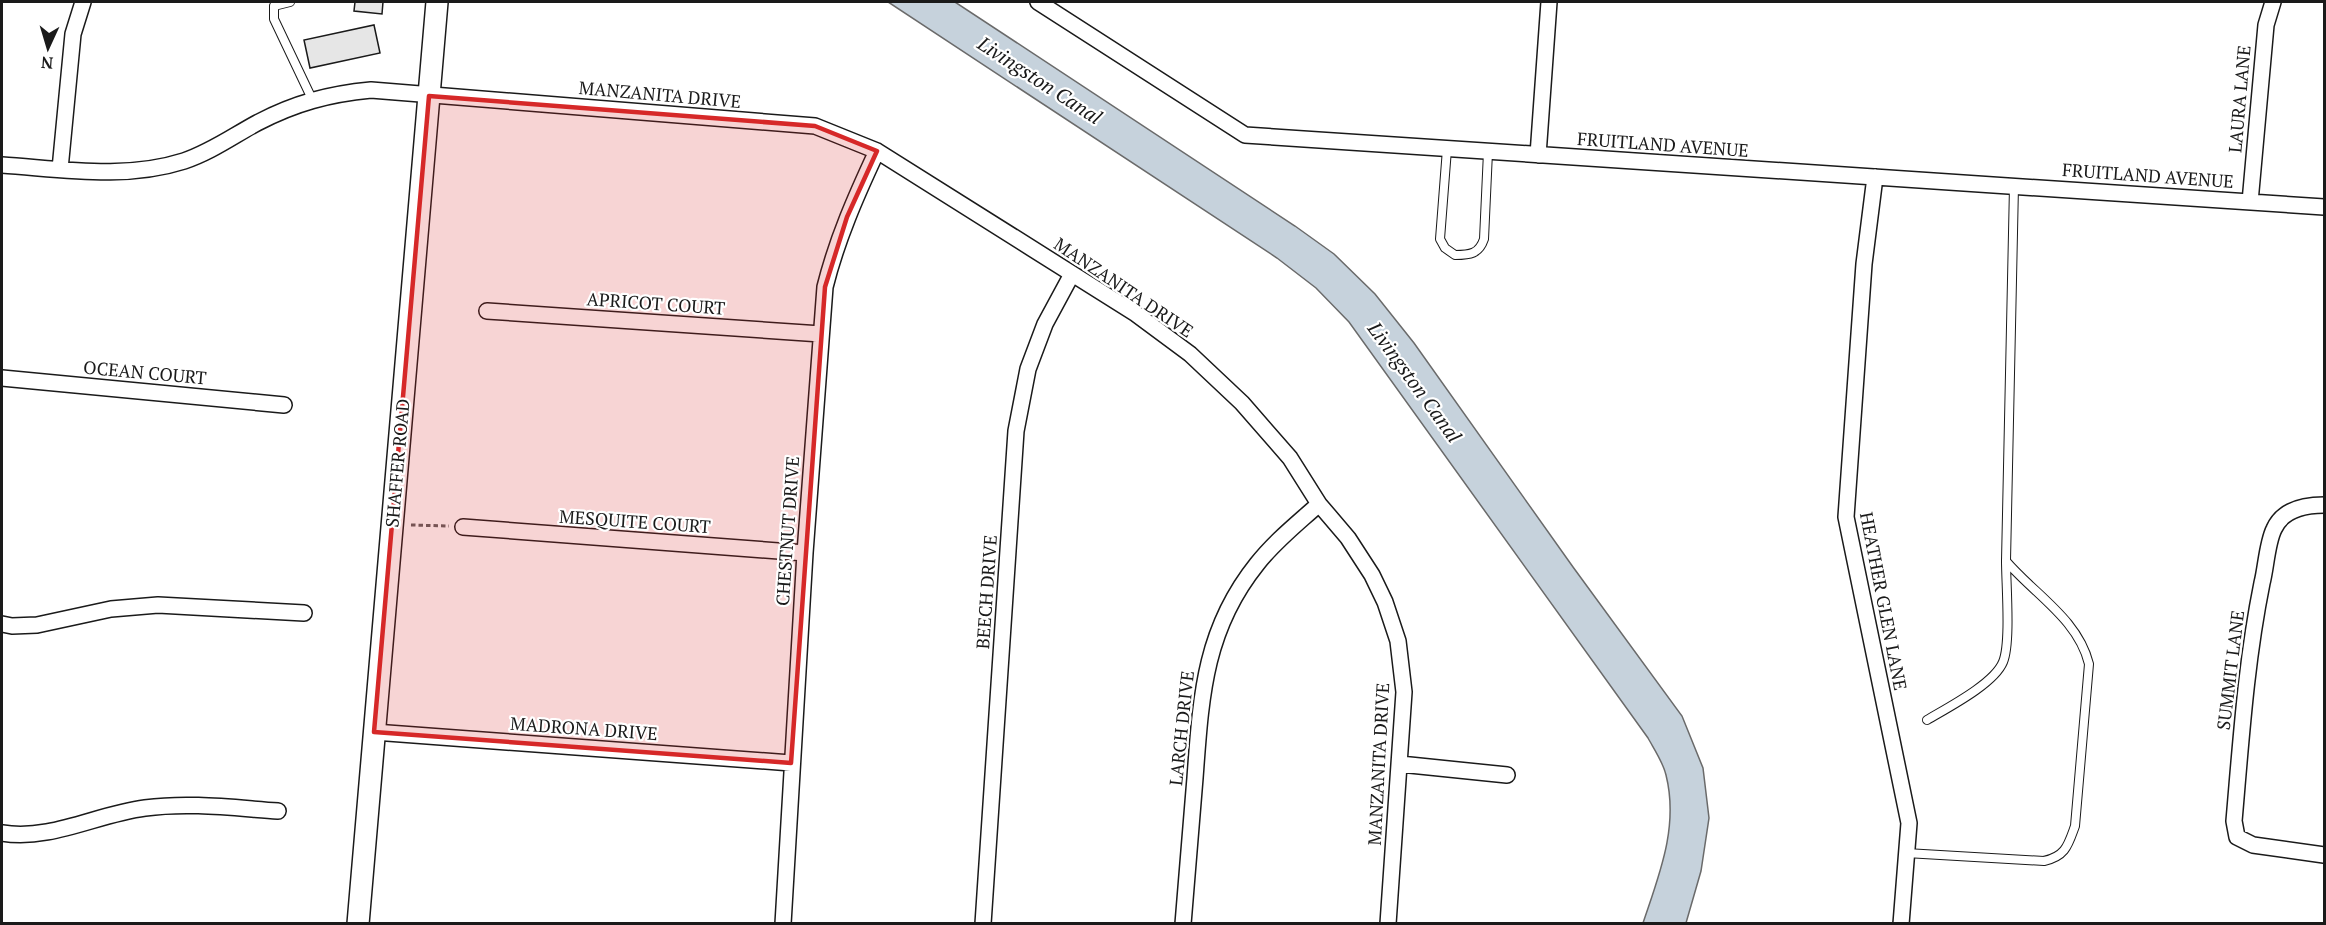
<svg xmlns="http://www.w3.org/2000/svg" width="2326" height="925" viewBox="0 0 2326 925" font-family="'PT Serif',serif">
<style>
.water{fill:#c6d2dc;stroke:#6a6a6a;stroke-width:1.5}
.building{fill:#e6e6e6;stroke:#1a1a1a;stroke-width:1.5}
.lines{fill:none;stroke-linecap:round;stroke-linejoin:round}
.service-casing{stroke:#1a1a1a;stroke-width:10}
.minor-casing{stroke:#1a1a1a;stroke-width:18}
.secondary-casing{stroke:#1a1a1a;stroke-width:24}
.path{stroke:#5f5f5f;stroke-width:3;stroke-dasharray:4.5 3;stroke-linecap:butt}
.service{stroke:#fff;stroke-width:8}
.minor{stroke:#fff;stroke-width:15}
.secondary{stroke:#fff;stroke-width:21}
.marked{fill:#d62828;fill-opacity:0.2;stroke:#d62828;stroke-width:4.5;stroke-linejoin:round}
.labels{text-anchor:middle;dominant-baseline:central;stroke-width:4.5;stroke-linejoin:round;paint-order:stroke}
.street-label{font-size:18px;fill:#1a1a1a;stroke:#fff}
.water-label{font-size:20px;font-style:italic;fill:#1a1a1a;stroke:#fff}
</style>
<rect width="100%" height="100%" fill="#fff"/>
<path class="water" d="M888 2H955L1295 226 1334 254 1375 294 1414 343 1573 567 1682 716 1703 768 1709 818 1701 871 1686 923H1643C1659 875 1679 827 1666 775 1663 762 1654 749 1648 738L1349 322 1316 288 1277 258Z"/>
<path class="building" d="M355 2H383L382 14 354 11Z
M374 25 380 53 310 68 304 40Z"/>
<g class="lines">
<defs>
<path id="service" d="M290 2 274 6V19L312 99
M1447 149 1440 239 1445 248 1455 255C1470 255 1479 254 1484 239L1488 152
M1927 720C1947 708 1994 684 2003 662 2011 643 2006 584 2006 561
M1906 853 2044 861C2066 856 2068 845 2075 826L2089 664C2078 619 2034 594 2006 561L2014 186"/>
<path id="minor" d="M1038 2 1245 135 2324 207
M1538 155 1549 2
M2 165C62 169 125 180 184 161 211 152 233 136 257 123 295 103 329 94 371 90L815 126 877 151 1136 314 1190 354 1242 403 1290 458 1319 504 1348 538 1372 575 1385 602 1398 641 1404 692 1388 924
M60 169 73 34 83 2
M1875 177 1864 264 1846 517 1909 823 1901 924
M2250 202 2266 25 2273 2
M487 311 821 334
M2 378 284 405
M2324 505C2305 505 2283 509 2274 529 2267 543 2266 568 2262 583 2246 662 2241 741 2234 821L2237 837 2253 845 2324 855
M463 527 805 553
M2 624 12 626 37 625 111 609 158 605 304 613
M374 732 791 763
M1400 764 1507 775
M2 833C51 841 97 814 145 808 189 802 234 808 278 811
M783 924 805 553 825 287C837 239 856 196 877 151
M983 924 1016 431 1028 369 1045 324 1072 274
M1183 924C1187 875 1191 827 1195 778 1201 697 1204 630 1257 564 1275 541 1298 523 1319 504"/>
<path id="secondary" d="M358 924 437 2"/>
</defs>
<use href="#service" class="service-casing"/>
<use href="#minor" class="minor-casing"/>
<use href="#secondary" class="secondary-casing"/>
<path class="path" d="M411 525 449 526"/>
<use href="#service" class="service"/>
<use href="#minor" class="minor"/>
<use href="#secondary" class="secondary"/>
</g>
<path class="marked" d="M429 96 815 126 877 151 847 217 825 287 791 763 374 732Z"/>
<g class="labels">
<g class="street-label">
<text transform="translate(660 94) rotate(5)">MANZANITA DRIVE</text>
<text transform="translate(2239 99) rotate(-85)">LAURA LANE</text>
<text transform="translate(1663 144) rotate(4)">FRUITLAND AVENUE</text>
<text transform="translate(2148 175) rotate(4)">FRUITLAND AVENUE</text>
<text transform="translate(1124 287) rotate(34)">MANZANITA DRIVE</text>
<text transform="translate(656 303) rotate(4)">APRICOT COURT</text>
<text transform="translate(145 372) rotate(5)">OCEAN COURT</text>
<text transform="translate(397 463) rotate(-85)">SHAFFER ROAD</text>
<text transform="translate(635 521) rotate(4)">MESQUITE COURT</text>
<text transform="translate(787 531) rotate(-86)">CHESTNUT DRIVE</text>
<text transform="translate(986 592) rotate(-86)">BEECH DRIVE</text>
<text transform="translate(1884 601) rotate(79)">HEATHER GLEN LANE</text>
<text transform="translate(2230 670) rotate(-83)">SUMMIT LANE</text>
<text transform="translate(584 728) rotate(4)">MADRONA DRIVE</text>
<text transform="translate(1181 728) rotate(-84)">LARCH DRIVE</text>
<text transform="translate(1378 764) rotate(-87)">MANZANITA DRIVE</text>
</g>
<g class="water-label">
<text transform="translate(1040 80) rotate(33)">Livingston Canal</text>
<text transform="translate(1415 382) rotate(54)">Livingston Canal</text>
</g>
</g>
<rect width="2326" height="925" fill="none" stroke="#1a1a1a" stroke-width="6"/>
<g transform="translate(48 48) rotate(184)" stroke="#ffffff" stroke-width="4.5" paint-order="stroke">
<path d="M0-4.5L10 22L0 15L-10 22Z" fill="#1a1a1a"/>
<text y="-9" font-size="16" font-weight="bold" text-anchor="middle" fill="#1a1a1a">N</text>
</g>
</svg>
